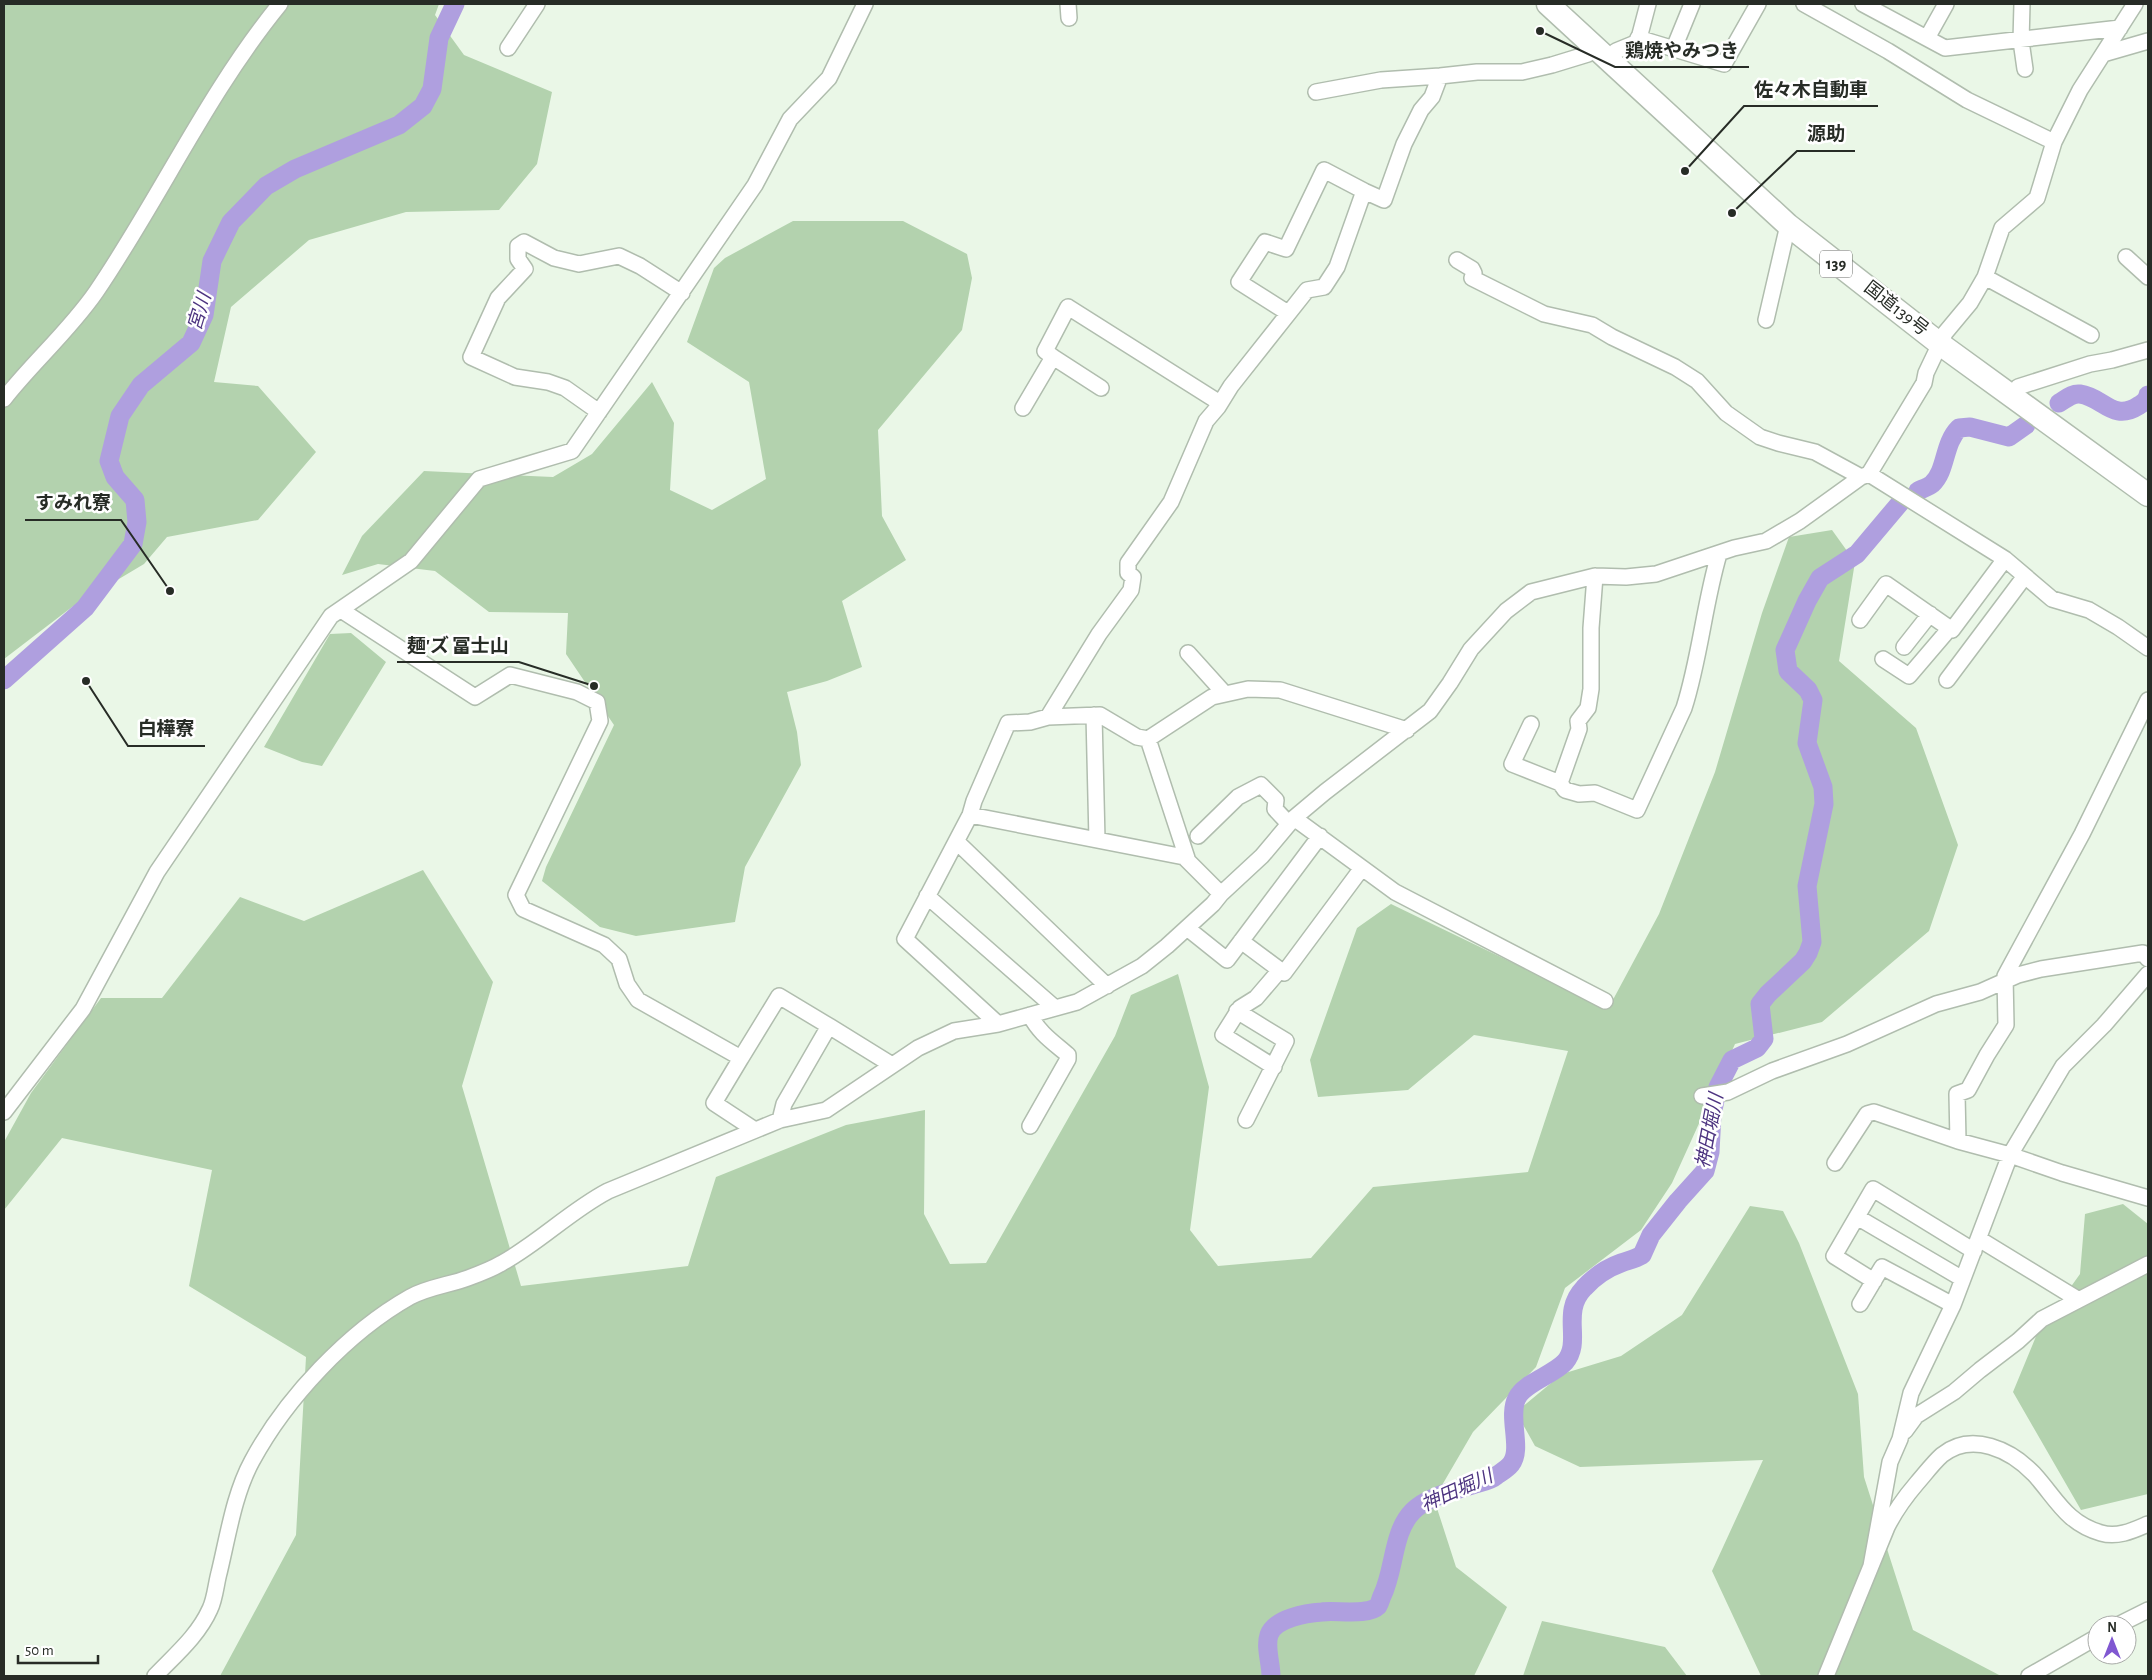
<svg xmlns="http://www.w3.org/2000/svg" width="2152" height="1680" viewBox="0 0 2152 1680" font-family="'Alegreya Sans','Noto Sans JP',sans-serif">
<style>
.green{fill:#b3d2ae}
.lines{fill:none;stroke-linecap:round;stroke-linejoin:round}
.river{stroke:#af9fdf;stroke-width:19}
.minor-casing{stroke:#b0bdae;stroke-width:18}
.highway-casing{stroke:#b0bdae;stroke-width:25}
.minor{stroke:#fff;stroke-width:15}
.highway{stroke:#fff;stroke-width:22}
.labels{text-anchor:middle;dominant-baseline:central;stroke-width:5;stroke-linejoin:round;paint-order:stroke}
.shield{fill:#fff;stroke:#686b67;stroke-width:1}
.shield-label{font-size:16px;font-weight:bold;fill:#272c26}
.street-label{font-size:18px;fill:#272c26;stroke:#fff}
.water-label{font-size:19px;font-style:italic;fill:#4d3480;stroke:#fff}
.leader{fill:none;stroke:#272c26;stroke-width:2}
.callout-dot{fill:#272c26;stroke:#fff;stroke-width:2}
.callout-label{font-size:19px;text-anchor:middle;font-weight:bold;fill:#272c26;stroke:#fff;stroke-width:5;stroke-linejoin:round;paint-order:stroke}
</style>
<rect width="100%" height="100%" fill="#eaf7e7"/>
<path class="green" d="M4 4H439L435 15 464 55 552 92 537 164 499 210 406 212 309 240 231 307 214 382 258 386 316 452 258 520 167 537 144 564 72 607 4 659Z
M793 221H903L967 254 972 278 962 330 878 430 882 516 906 560 842 601 862 667 827 681 787 692 797 732 801 765 745 867 735 922 636 936 600 927 542 881 546 867 614 725 566 654 568 613 489 612 435 571 378 564 342 575 362 536 424 471 553 477 592 454 652 382 674 423 670 490 712 510 766 479 749 382 687 342 714 268 725 258Z
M1832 530 1855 562 1839 661 1916 728 1958 845 1929 931 1822 1022 1735 1044 1672 1183 1641 1230 1565 1288 1536 1367 1473 1432 1434 1499 1456 1567 1507 1607 1474 1676H220L296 1535 306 1357 189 1286 212 1170 62 1138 4 1210V1142L31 1093 101 998H162L240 897 304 921 423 870 493 982 462 1086 521 1286 688 1266 716 1177 846 1125 925 1110 924 1214 950 1264 986 1263 1115 1036 1131 995 1178 974 1209 1087 1190 1230 1218 1266 1311 1258 1373 1187 1528 1172 1568 1051 1474 1035 1408 1090 1318 1097 1310 1060 1357 928 1391 904 1608 1009 1659 914 1715 772 1762 613 1789 537Z
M351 633 386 662 322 766 302 762 264 747 330 634Z
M2123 1204 2148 1224V1494L2081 1510 2013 1392 2037 1334 2080 1274 2085 1214Z
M1750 1206 1783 1211 1799 1243 1858 1394 1864 1477 1913 1630 2001 1676H1761L1712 1571 1763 1460 1580 1467 1535 1446 1516 1412 1562 1374 1621 1356 1682 1315Z
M1542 1621 1665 1647 1687 1676H1523Z"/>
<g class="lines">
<path class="river" d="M2059 403C2066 399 2072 393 2080 394 2103 397 2113 422 2138 406 2143 403 2147 400 2148 395
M1918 491C1922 489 1928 487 1932 484 1947 470 1943 444 1959 428L1970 427 2009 437 2026 425
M4 680 85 608 133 544 137 522 135 500 115 477 109 461 120 416 141 385 191 343 204 315 212 261 231 222 266 186 295 169 399 125 423 106 432 89 439 38 455 4
M1271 1676C1271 1663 1265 1647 1269 1635 1275 1618 1307 1613 1322 1612 1336 1610 1368 1616 1378 1606 1380 1603 1381 1598 1382 1596 1395 1570 1392 1532 1413 1511 1428 1496 1455 1491 1475 1484 1482 1482 1490 1481 1496 1476 1500 1473 1507 1469 1511 1464 1523 1449 1507 1416 1517 1398 1524 1383 1553 1375 1565 1362 1583 1341 1560 1313 1584 1288 1594 1277 1607 1268 1621 1263 1629 1260 1635 1259 1642 1255L1651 1235 1678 1201 1705 1171 1710 1152 1712 1114 1718 1087 1732 1060 1757 1048 1764 1039 1760 1004 1768 994 1803 961 1808 953 1812 942 1807 886 1824 804 1823 787 1807 743 1813 700 1808 690 1788 671 1785 650 1807 601 1820 578 1857 554 1900 503"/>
<defs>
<path id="minor" d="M1068 4 1069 18
M1804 4 1888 51 1967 100 2054 142
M1863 4 1945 48 2120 28
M2022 4 2021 41 2025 69
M1638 38 1724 64 1758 4
M1927 38 1946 4
M508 48 537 4
M1674 48 1692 4
M1616 51 1638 42 1648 4
M2103 54 2148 41
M1316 92 1381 80 1440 76 1477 72H1522L1552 65 1588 54 1597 49
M2126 257 2148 277
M1457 260 1472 269 1474 273 1472 278 1544 314 1592 325 1612 337 1675 367 1697 381 1726 413 1760 437 1778 443 1815 452 1861 477
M1985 277 2091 335
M1288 313 1239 282 1265 242 1286 249 1324 170 1364 191
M1766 320 1788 225
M1053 357 1101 388
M2018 387 2090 364 2112 360 2148 350
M4 399C33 362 69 331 96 292 160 198 208 92 280 4
M1023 408 1053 357 1045 351 1068 307 1220 403
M599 412 565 388 548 382 515 377 471 357 498 298 525 269 518 259V246L524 242 554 258 579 264 619 256 640 266 682 293
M1869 474 2005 559 2052 599 2089 610 2118 627 2148 648
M341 610 475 697 510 675 577 692 597 702 600 721 516 895 523 909 604 945 619 959 627 984 638 1000 741 1058 714 1103 755 1130
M1860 620 1886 584 1952 630 2005 559
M1904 647 1930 614
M1188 653 1225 694
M1883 659 1909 676 1950 628
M1947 680 2025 576
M1094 715 1097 840
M1048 717 1099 634 1131 590 1133 577 1128 573V563L1171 502 1206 421 1218 407 1231 386 1307 290 1324 287 1337 267 1364 191 1384 200 1404 144 1421 110 1432 97 1440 76
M1531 724 1512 764 1560 783 1565 790 1579 794 1595 793 1637 810 1684 708C1700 658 1704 605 1719 554
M1148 739 1187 858
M1560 783 1579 729 1578 721 1588 708 1591 689V628L1595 576
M970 815 1184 857 1221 894
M1294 818 1395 892 1605 1001
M1198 836 1238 797 1261 785 1276 800 1275 809 1289 824
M957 842 1107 986
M927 896 1055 1008
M1187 928 1227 960 1320 836
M1241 941 1284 973 1362 868
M1237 1011 1286 1041 1246 1120
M1030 1015C1039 1033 1053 1042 1068 1055V1059L1030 1126
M998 1024 905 939 970 815 974 801 1008 723 1030 722 1048 717 1100 715 1137 737 1148 739 1212 697 1248 689 1280 690 1407 730
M829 1026 892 1065
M741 1058 779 996 829 1026 784 1104 780 1120
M1274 1067 1223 1035 1240 1008 1256 998 1280 970
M1702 1096 1728 1092 1772 1071 1847 1044 1936 1004 1980 992 2018 975 2041 969 2143 953 2148 959
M4 1112 83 1009 157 872 331 616 411 561 479 479 572 451 755 185 790 119 829 78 865 4
M1958 1141 1957 1094 1968 1090 1987 1055 2006 1025 2005 976 2082 834 2148 700
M1835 1163 1867 1114 1874 1112 1958 1141 2010 1155 2062 1173 2148 1198
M1857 1217 1961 1278
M1979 1239 2079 1300
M1874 1281 1834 1256 1873 1189 1974 1251
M1860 1304 1882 1267 1953 1305
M1905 1431 1916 1416 1954 1392 1980 1370 2018 1341 2042 1319 2148 1264
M1871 1566 1890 1462 1900 1439 1911 1393 1953 1305 2010 1155 2063 1066 2104 1025 2148 974
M2118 1625 2148 1610
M155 1676C175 1655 198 1636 210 1609 215 1599 216 1584 219 1573 228 1536 234 1494 252 1461 286 1398 348 1332 410 1297 428 1287 449 1285 468 1278 479 1274 492 1269 502 1263 540 1242 570 1211 608 1191L780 1120 826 1110 918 1048 954 1031 998 1024 1077 1002 1142 966 1167 946 1213 904 1221 894 1262 856 1294 818 1325 792 1430 711 1450 683 1471 649 1506 611 1531 592 1595 576 1626 577 1656 574 1734 548 1766 541 1800 521 1861 477 1869 474 1924 383 1926 373 1945 333 1970 303 1985 277 2002 228 2037 198 2054 142 2080 90 2135 4
M1826 1676 1887 1527C1895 1511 1905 1497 1917 1483 1925 1474 1933 1463 1942 1455 1972 1431 2011 1450 2034 1474 2056 1498 2066 1523 2101 1533 2118 1538 2134 1530 2148 1524
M2029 1676 2097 1637"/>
<path id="highway" d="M1548 4 1788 225 1940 344 2148 495"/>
</defs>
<use href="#minor" class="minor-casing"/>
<use href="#highway" class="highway-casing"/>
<use href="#minor" class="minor"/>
<use href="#highway" class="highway"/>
</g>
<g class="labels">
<rect class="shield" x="1820" y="250.5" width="32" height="27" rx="4"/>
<g class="shield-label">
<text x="1836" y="264">139</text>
</g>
<g class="street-label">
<text transform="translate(1896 309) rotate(38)">国道139号</text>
</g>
<g class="water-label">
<text transform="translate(200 312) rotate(-73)">宮川</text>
<text transform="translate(1710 1131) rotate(-79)">神田堀川</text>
<text transform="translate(1457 1491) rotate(-24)">神田堀川</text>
</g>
</g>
<path class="leader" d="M1540 31L1615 67H1749M1685 171L1744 106H1878M1732 213L1797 151H1855M170 591L121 520H25M594 686L519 662H397M86 681L128 746H205"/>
<g class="callout-dot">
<circle cx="1540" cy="31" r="5"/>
<circle cx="1685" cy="171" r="5"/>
<circle cx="1732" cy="213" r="5"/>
<circle cx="170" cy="591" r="5"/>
<circle cx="594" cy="686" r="5"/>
<circle cx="86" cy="681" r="5"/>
</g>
<g class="callout-label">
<text x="1682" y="57">鶏焼やみつき</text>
<text x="1811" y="96">佐々木自動車</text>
<text x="1826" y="140">源助</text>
<text x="73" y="509">すみれ寮</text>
<text x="458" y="652">麺'ズ 冨士山</text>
<text x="166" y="735">白樺寮</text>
</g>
<rect width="2152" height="1680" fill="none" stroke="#272c26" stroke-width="10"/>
<g transform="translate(2112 1640)"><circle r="24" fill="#ffffff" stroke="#a9aba8"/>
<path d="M0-4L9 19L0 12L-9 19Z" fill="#8058d1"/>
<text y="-8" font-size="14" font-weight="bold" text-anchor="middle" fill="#272c26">N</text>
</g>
<path d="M18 1655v8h80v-8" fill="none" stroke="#272c26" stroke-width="2.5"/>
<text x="25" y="1655" font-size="15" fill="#272c26" stroke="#ffffff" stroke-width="4" paint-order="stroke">50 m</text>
</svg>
